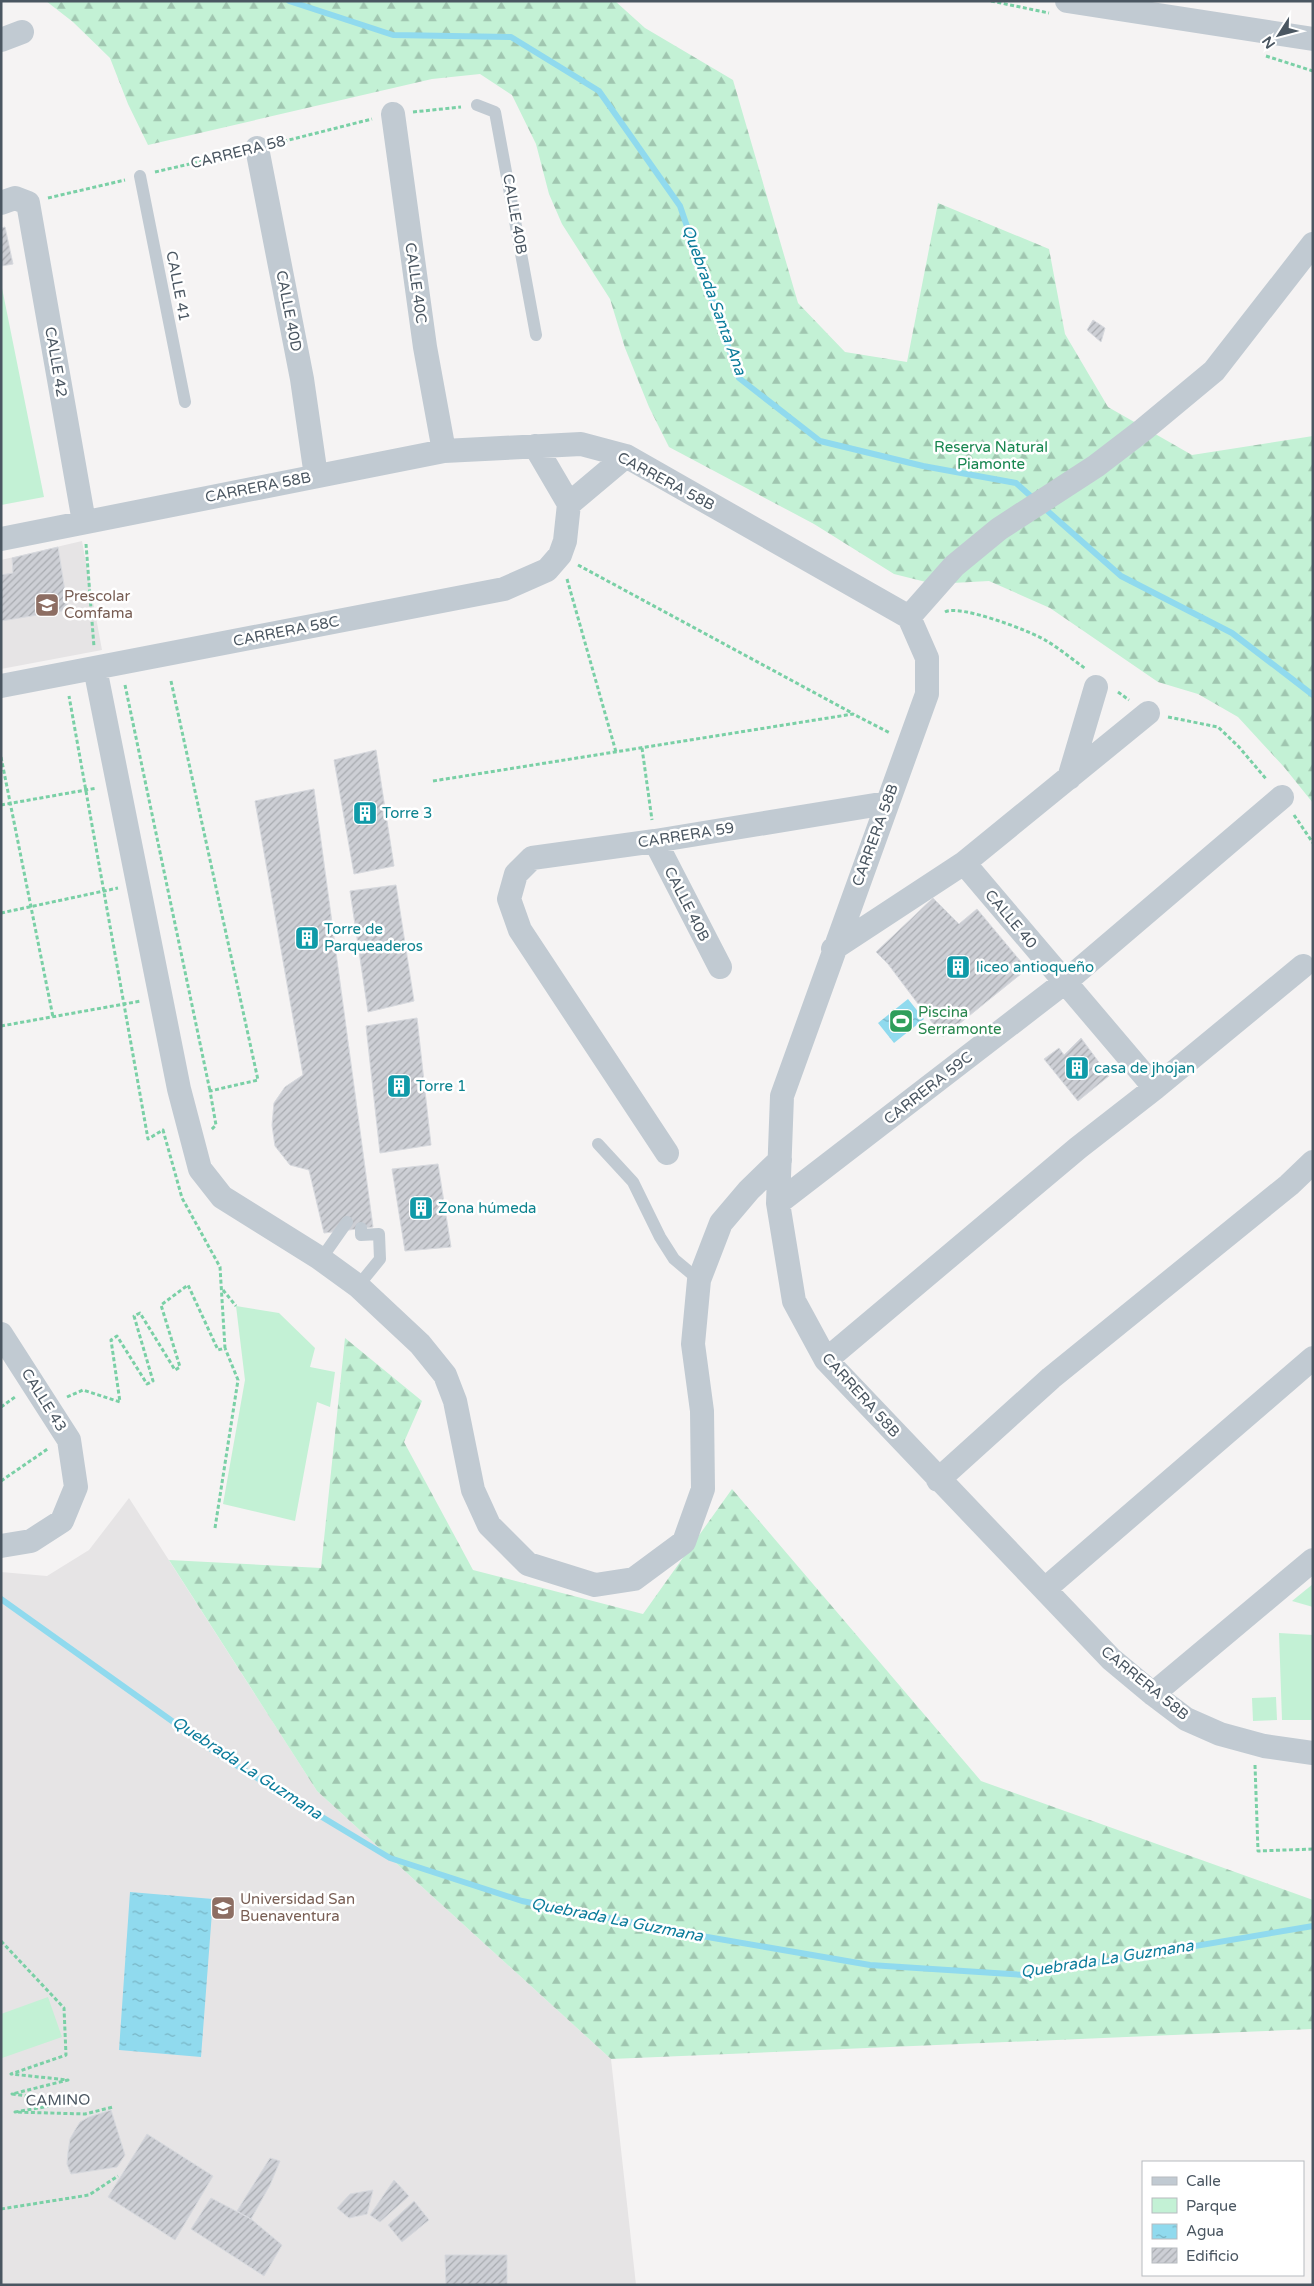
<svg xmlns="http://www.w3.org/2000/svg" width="1314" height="2286" viewBox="0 0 1314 2286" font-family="'Varela Round',sans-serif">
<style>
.education{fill:#e6e4e5}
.forest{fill:url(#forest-firs)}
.park{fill:#c3f1d5}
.water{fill:url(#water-ripples)}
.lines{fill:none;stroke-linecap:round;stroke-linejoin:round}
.stream{stroke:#90daee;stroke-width:6}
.building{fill:url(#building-hatch);stroke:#d7d9de}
.path{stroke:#7ad0a6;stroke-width:3;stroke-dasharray:4 2.5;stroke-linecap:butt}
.lane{stroke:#c1cad2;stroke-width:12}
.street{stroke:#c1cad2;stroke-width:24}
.labels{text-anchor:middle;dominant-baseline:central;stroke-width:5;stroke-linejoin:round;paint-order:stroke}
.street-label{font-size:15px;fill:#4a5661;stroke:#fff}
.park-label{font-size:15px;fill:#17864f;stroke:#fff}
.education-label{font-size:15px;fill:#785e54;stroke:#fff;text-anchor:start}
.culture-label{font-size:15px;fill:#0d838f;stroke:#fff;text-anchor:start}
.leisure-label{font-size:15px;fill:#27864d;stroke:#fff;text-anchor:start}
.water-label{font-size:16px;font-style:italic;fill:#0c7c9b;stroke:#fff}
</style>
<defs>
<pattern id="forest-firs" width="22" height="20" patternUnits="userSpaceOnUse" patternTransform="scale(1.25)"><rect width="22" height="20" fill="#c3f1d5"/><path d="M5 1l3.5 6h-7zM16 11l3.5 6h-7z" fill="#a0c6b0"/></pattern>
<pattern id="water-ripples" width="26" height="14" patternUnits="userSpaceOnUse" patternTransform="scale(1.25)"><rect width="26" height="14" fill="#90daee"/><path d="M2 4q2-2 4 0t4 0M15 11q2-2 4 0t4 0" fill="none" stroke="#78b4c4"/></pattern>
<pattern id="building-hatch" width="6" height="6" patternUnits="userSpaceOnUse" patternTransform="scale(1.25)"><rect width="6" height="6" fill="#cdcfd5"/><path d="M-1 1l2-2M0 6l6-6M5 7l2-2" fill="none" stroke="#a8abb0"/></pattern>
</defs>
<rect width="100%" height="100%" fill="#f5f3f3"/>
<path class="education" d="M82 541 102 650 1 669V560Z
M129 1498 317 1791 611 2059 636 2285H1V1572L47 1576 89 1550Z"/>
<path class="forest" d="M46 1H615L645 28 733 80 798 303 845 352 907 362 938 203 1049 249 1065 334 1108 407 1192 455 1313 436V803L1284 767 1238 717 1198 694 1158 682 1050 608 989 581 934 584 894 574 814 524 669 447 649 407 625 348 610 299 562 224 549 194 536 144 512 95 480 74 432 79 148 145 128 104 110 58 73 22Z
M345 1338 422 1401 404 1442 473 1570 643 1614 732 1489 981 1781 1313 1900V2029L611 2059 317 1791 169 1560 321 1568Z"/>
<path class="park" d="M1 283 44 497 1 505Z
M236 1306 279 1313 315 1348 310 1367 335 1372 330 1407 317 1402 295 1521 223 1504 245 1380Z
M1313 1584V1607L1292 1601Z
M1279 1633 1313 1635V1720H1282Z
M1276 1697 1277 1720 1253 1721 1252 1698Z
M48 1997 62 2037 2 2058 1 2014Z"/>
<path class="water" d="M908 999 924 1019 894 1043 878 1023Z
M130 1892 213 1899 201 2057 119 2050Z"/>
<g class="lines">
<path class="stream" d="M289 1 393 35 511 37 599 91 680 206 739 378 820 441 923 466 1016 483 1035 500
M1043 507 1121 576 1232 633 1313 695
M1 1599 221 1756 390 1858 522 1901 690 1934 870 1965 1024 1975 1313 1926"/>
</g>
<path class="building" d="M5 227 13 264 1 266V228Z
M1093 320 1105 328 1101 342 1087 330Z
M58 547 68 610 1 621V575L13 573 12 558Z
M376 750 394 866 354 874 334 760Z
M314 789 373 1227 324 1233 309 1170 290 1165 275 1146 272 1125 274 1103 285 1087 303 1075 255 801Z
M396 885 414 1001 368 1012 350 891Z
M933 898 959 924 977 909 1027 969 943 1037 888 964 876 952Z
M417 1018 431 1145 380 1153 366 1026Z
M1081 1038 1109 1076 1078 1101 1044 1059 1059 1048 1064 1055Z
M438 1164 451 1247 405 1251 392 1169Z
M111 2110 125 2155 117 2167 71 2174 67 2164 68 2152 70 2139 75 2130 80 2122 89 2117Z
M147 2134 213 2176 175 2240 108 2197Z
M270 2158 280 2161 270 2185 251 2219 237 2211Z
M394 2180 409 2196 380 2222 370 2215Z
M373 2190 367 2214 349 2218 337 2208 350 2194Z
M211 2198 251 2219 282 2245 264 2276 191 2229Z
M414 2201 429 2220 402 2242 388 2225Z
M445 2255H507V2285H446Z"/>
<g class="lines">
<path class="path" d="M991 1 1049 13
M1266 56 1313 71
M413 112 461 107
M277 143 372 119
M155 172 237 153
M48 198 125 180
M86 544 94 647
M578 565 852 713
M567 579 616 752
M945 612C960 604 1030 631 1045 640 1059 648 1073 660 1086 669
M171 681 258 1080 210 1091 216 1125 211 1130
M125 685 210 1091
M1118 692 1129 700
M1168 717 1218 727 1239 747 1267 780
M642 748 652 820
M1 757 53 1017
M433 781 853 714 890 733
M1 805 97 788
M1294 815 1313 843
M1 913 118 888
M1 1026 141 1001
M223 1290 236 1306
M67 1397 83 1390 120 1402 111 1340 117 1336 147 1384 153 1381 134 1316 140 1313 175 1370 180 1367 161 1305 188 1285 218 1350 225 1348 220 1267 182 1198 163 1130 148 1139 69 696
M1 1407 15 1397
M1 1481 49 1448
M215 1528 238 1380 225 1348
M1255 1765 1258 1851 1313 1849
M1 1941 64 2008 66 2055 11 2074 68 2080 12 2094 73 2102 15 2112 85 2114 113 2107
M1 2209 89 2195 118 2176"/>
<path class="lane" d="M477 105 495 112 536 335
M140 176 185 402
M598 1144 633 1182 660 1237 674 1259 699 1280
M321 1259 347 1222
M358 1286 380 1259 379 1234 361 1235V1228"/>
<path class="street" d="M1067 1 1313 39
M1 40 22 32
M393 114 425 347 444 451
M257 148 302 379 316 476
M1 203 15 198 28 203 84 522
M569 504 626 456
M1 539 444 451 581 444 626 456 909 617 927 658V694L782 1096 778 1203 794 1301 826 1360 1111 1659 1153 1694 1186 1719 1220 1734 1264 1746 1313 1753
M909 617 954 566 999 529 1096 466 1143 430 1214 371 1313 244
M95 668 179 1089 200 1169 222 1197 318 1257 358 1286 420 1344 445 1375 455 1401 473 1490 489 1525 528 1564 595 1585 634 1579 684 1542 703 1489 702 1411 693 1344 699 1280 721 1223 749 1190 780 1160
M1 686 504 589 547 570 560 555 565 541 569 504 535 446
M1069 778 1096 687
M655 841 720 967
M964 863 1155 1088
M833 949 964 863 1148 713
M667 1153 520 930 509 899 516 874 532 858 655 841 887 803
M778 1203 1065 982 1282 797
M1 1334 69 1440 76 1487 62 1521 31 1541 1 1546
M826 1360 1078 1148 1155 1088 1303 966
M938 1480 1051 1378 1289 1185 1313 1162
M1045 1589 1313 1358
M1153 1694 1313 1560"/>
</g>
<defs>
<symbol id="school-square" viewBox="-11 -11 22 22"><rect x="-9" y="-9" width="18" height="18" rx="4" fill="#8d6e63" stroke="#fff"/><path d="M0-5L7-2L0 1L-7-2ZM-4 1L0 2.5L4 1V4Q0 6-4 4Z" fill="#fff"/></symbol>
<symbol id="building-square" viewBox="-11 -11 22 22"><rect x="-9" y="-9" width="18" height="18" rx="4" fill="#0f9aa8" stroke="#fff"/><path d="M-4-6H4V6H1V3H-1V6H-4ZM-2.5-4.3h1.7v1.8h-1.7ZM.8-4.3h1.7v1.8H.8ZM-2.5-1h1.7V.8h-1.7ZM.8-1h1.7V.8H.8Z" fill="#fff"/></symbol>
<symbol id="stadium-square" viewBox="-11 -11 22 22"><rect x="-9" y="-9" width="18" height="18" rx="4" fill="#2e9e5b" stroke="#fff"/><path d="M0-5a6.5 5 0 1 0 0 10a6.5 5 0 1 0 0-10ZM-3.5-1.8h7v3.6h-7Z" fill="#fff"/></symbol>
<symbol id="university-square" viewBox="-11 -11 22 22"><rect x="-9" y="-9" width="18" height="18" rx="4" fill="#8d6e63" stroke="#fff"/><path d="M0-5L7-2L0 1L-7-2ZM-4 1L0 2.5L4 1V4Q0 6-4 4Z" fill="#fff"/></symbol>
</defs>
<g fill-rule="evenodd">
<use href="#school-square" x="33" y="591" width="28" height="28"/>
<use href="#building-square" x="351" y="799" width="28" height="28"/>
<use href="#building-square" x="293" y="924" width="28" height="28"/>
<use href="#building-square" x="944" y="953" width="28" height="28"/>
<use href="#stadium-square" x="887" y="1007" width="28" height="28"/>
<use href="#building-square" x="1063" y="1054" width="28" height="28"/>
<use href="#building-square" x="385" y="1072" width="28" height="28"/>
<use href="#building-square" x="407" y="1194" width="28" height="28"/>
<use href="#university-square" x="209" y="1894" width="28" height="28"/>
</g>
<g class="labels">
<g class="street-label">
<text transform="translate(238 152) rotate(-14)">CARRERA 58</text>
<text transform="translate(515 214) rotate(80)">CALLE 40B</text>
<text transform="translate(416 283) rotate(82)">CALLE 40C</text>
<text transform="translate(178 286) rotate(79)">CALLE 41</text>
<text transform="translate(289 311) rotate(79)">CALLE 40D</text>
<text transform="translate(56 362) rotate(80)">CALLE 42</text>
<text transform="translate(666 481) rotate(28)">CARRERA 58B</text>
<text transform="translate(258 487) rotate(-11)">CARRERA 58B</text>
<text transform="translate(286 631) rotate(-11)">CARRERA 58C</text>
<text transform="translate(686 835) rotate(-9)">CARRERA 59</text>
<text transform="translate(875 835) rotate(-70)">CARRERA 58B</text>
<text transform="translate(687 904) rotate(63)">CALLE 40B</text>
<text transform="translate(1011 919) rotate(50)">CALLE 40</text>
<text transform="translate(928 1088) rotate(-38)">CARRERA 59C</text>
<text transform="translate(861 1395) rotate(48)">CARRERA 58B</text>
<text transform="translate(44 1400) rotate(58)">CALLE 43</text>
<text transform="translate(1145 1683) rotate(39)">CARRERA 58B</text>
<text transform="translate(58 2100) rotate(-1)">CAMINO</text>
</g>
<g class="park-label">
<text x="991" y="447">Reserva Natural<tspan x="991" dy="17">Piamonte</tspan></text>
</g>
<g class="education-label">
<text x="64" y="596">Prescolar<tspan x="64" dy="17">Comfama</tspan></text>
<text x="240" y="1899">Universidad San<tspan x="240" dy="17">Buenaventura</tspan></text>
</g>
<g class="culture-label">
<text x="382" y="813">Torre 3</text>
<text x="324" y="929">Torre de<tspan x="324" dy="17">Parqueaderos</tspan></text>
<text x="976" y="967">liceo antioqueño</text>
<text x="1094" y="1068">casa de jhojan</text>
<text x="416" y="1086">Torre 1</text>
<text x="438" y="1208">Zona húmeda</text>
</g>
<g class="leisure-label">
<text x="918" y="1012">Piscina<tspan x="918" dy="17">Serramonte</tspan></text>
</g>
<g class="water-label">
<text transform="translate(714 300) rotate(70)">Quebrada Santa Ana</text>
<text transform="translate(247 1768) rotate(33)">Quebrada La Guzmana</text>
<text transform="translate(617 1920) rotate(11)">Quebrada La Guzmana</text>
<text transform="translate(1107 1959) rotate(-9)">Quebrada La Guzmana</text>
</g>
</g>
<rect width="1314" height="2286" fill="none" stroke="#4a5661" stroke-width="5"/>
<rect x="1142" y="2161" width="162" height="115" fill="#ffffff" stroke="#b7bbc0"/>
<rect x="1152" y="2177" width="25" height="8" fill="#c1cad2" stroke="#b7bbc0"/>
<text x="1186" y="2186" font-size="15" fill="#4a5661">Calle</text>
<rect x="1152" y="2198" width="25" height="15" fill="#c3f1d5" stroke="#b7bbc0"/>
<text x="1186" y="2211" font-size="15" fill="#4a5661">Parque</text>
<rect x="1152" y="2224" width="25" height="15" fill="url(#water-ripples)" stroke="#b7bbc0"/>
<text x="1186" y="2236" font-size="15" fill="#4a5661">Agua</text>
<rect x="1152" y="2248" width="25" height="15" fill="url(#building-hatch)" stroke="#b7bbc0"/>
<text x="1186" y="2261" font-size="15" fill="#4a5661">Edificio</text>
<g transform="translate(1279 35) rotate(234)" stroke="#ffffff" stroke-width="4" paint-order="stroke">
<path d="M0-4L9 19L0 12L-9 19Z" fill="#4a5661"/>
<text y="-8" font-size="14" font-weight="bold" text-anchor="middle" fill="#4a5661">N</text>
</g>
</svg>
